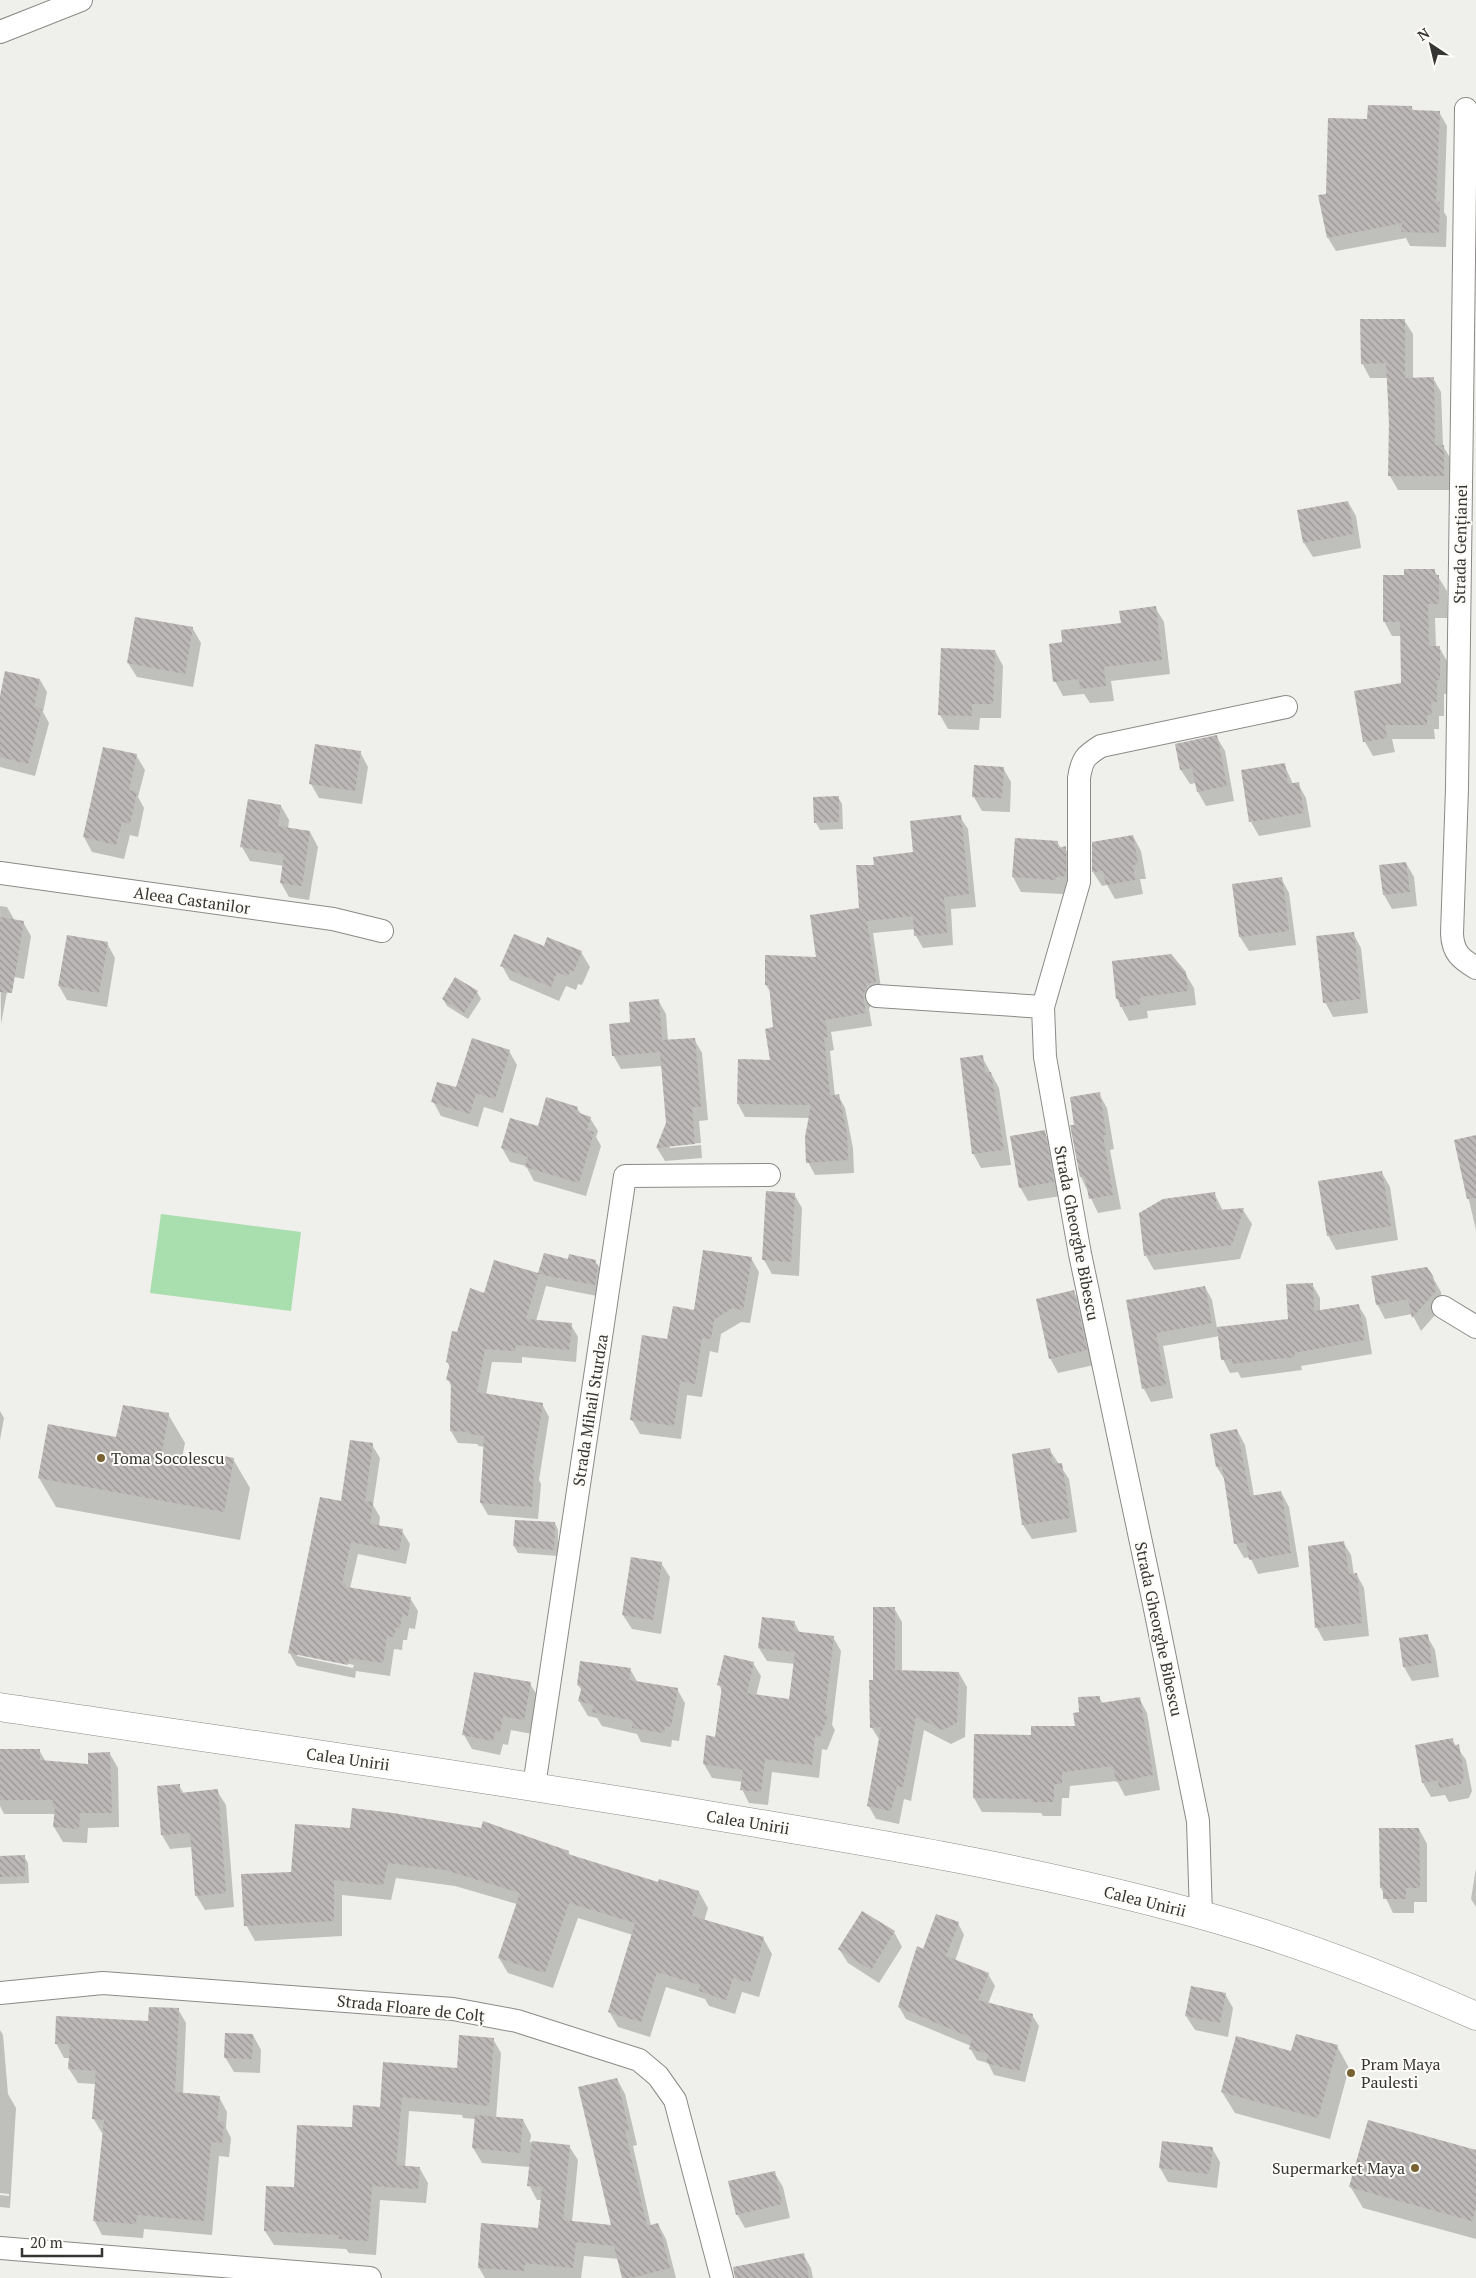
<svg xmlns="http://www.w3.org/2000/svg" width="1476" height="2278" viewBox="0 0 1476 2278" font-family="'PT Serif',serif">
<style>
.pitch{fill:#a9deae}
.shadow{fill:#0003;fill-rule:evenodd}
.building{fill:url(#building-back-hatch)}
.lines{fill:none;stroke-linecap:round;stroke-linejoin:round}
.street-casing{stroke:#8b8a87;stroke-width:24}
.secondary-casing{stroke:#8b8a87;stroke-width:29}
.street{stroke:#fff;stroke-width:22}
.secondary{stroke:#fff;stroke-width:28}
.poi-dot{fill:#786232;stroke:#fdfcf8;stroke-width:2}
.labels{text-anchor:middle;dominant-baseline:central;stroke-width:4;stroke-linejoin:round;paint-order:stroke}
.street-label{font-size:16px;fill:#353533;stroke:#fdfcf8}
.poi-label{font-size:16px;fill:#353533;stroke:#fdfcf8;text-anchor:start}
</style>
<defs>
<pattern id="building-back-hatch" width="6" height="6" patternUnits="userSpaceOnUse" patternTransform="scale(1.25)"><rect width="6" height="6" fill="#bcb8b7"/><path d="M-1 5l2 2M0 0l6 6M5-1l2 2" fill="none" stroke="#9a9695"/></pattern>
</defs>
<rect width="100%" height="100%" fill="#efefeb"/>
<path class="pitch" d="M161 1214 301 1232 291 1311 150 1293Z"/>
<path class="shadow" d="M1411 107 1414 111 1439 112 1447 126 1444 212 1447 217 1446 247 1410 246 1406 238 1336 251 1328 238 1369 120Z
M1404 320 1413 334V379L1433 378 1441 392 1443 446 1452 461V490H1398L1390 476 1388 378H1370L1362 363Z
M1348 502 1356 516 1361 548 1313 557 1304 543Z
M1434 570 1447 591V618H1435L1436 647H1439L1447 661 1448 694H1444V716H1439V729H1434L1435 739H1392L1395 752 1373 756 1365 742 1355 692 1402 684 1401 636H1392L1384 621 1406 576Z
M1155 607 1164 622 1170 674 1111 681 1114 701 1090 703 1084 694 1063 696 1055 681 1063 643 1122 625Z
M193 629 201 643 193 687 137 677 128 663Z
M943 649 995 651 1003 666 1001 718H980L979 730 948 729 940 715Z
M40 680 47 692 43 712 49 723 35 776 0 767V707Z
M1216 736 1225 751 1234 801 1206 806 1198 792 1196 783 1190 784 1181 770 1177 745Z
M104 748 136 755 145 770 138 797 144 808 138 837 130 835 124 859 92 852 84 837Z
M360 752 368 767 362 804 319 798 311 784Z
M1284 764 1293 784H1298L1306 798 1311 827 1259 836 1251 822Z
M1003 768 1011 782 1010 812 982 811 974 797Z
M838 797 842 804 843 829 820 830 816 823 815 798Z
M281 806 289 820 288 829 310 832 318 847 309 900 289 897 281 883 284 866 250 861 242 847Z
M960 817 968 829 976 907 951 909 953 945 923 948 916 936 915 929 873 933 882 995 873 1001 869 1009 872 1026 831 1032 834 1050 830 1051 835 1096 838 1095 845 1108 853 1148 854 1173 815 1175 808 1162 810 1118 745 1117 738 1104 739 1061H772L775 1028 771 993 766 985 818 958 860 909 876 866 914 853Z
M1133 836 1141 851 1146 879H1140L1143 894 1115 899 1107 885 1102 886 1093 872Z
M1016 839 1057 842 1061 848H1065L1073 862V890L1064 892 1063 894 1021 892 1013 877Z
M1406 863 1414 877 1417 906 1392 909 1384 895Z
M1281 878 1289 893 1296 945 1249 951 1240 937Z
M0 906 7 907 15 921 23 922 31 936 24 979 10 976 1 1024Z
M1353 933 1361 948 1368 1013 1333 1017 1325 1002Z
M107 943 115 958 107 1007 67 1000 59 986Z
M544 948 581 952 590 967 582 985 578 984 576 990 566 986 559 1001 510 980 502 966Z
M1113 962 1185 973 1194 988 1196 1005 1147 1011 1148 1018 1129 1021 1117 999Z
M477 992 481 999 468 1019 447 1006 443 999Z
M658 1000 666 1014 668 1041 694 1039 702 1053 708 1120 699 1121 701 1143 670 1145V1148L701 1145 702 1158 665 1161 657 1148 668 1124 662 1066 621 1069 613 1055 632 1023Z
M509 1051 517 1065 503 1113 484 1107 478 1127 441 1116 433 1101 457 1089Z
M982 1057 999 1088 1011 1165 981 1168 973 1153Z
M1099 1094 1107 1108 1114 1149 1110 1150 1121 1209 1098 1213 1081 1177 1075 1126Z
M577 1108 582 1115 590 1118 598 1131 596 1137 601 1146 586 1196 534 1181 526 1166 510 1162 502 1148Z
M1044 1132 1052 1146 1061 1196 1028 1201 1020 1187Z
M1476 1136V1230L1455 1141Z
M1382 1173 1390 1187 1398 1240 1336 1250 1328 1235Z
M1214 1193 1223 1211 1243 1210 1252 1224 1240 1259 1154 1270 1146 1256 1140 1214Z
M794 1194 802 1208 799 1276 772 1274 764 1260Z
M545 1255 569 1261H595L603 1273 602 1297 546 1286 536 1321 571 1325 578 1337 576 1362 522 1357V1363L492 1362 486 1395 542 1404 549 1417 539 1480 541 1484 538 1519 488 1515 481 1503 485 1447 479 1446 477 1444 458 1443 451 1431 452 1387 448 1380 450 1367 447 1362 458 1333 485 1294 495 1261 539 1275Z
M751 1258 759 1272 750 1323 741 1322 721 1334 718 1353 710 1351 702 1397 687 1395 681 1439 640 1434 632 1420 695 1312Z
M1432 1276 1441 1292 1443 1306 1421 1331 1412 1314 1385 1319 1377 1304Z
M1312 1284 1320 1298V1311L1358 1305 1366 1318 1372 1354 1301 1366 1302 1370 1241 1378 1238 1372 1230 1373 1223 1359 1220 1336 1163 1346 1173 1398 1151 1402 1144 1389 1128 1301 1205 1287 1212 1300 1217 1328 1290 1320Z
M1074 1292 1082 1306 1094 1365 1058 1373 1050 1358Z
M0 1411 4 1418 0 1440Z
M168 1414 185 1443 181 1463 211 1469 233 1459 250 1488 240 1540 56 1507 39 1478Z
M1237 1430 1245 1445 1254 1496 1281 1492 1289 1507 1299 1567 1258 1574 1250 1557 1244 1558 1236 1544 1226 1482 1217 1467 1211 1435Z
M372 1445 380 1458 373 1505 380 1517 379 1526 402 1531 410 1544 406 1564 358 1554 350 1588 410 1598 418 1611 415 1629 409 1628 407 1640H403L402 1650 394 1649 390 1676 356 1671 355 1678 297 1666 289 1652 342 1502ZM297 1653 354 1665 353 1668 297 1656Z
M1049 1449 1069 1479 1077 1532 1032 1539 1023 1525Z
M555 1523 558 1530V1556L518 1553 514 1546Z
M1343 1542 1351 1555 1354 1575H1357L1364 1588 1369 1636 1324 1641 1317 1628Z
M661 1563 670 1577 661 1634 632 1629 623 1615Z
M894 1608 902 1622V1671L959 1673 967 1687 965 1737 951 1744 924 1730 911 1801 904 1799 899 1824 876 1819 868 1805 880 1741 872 1728 874 1681Z
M794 1622 800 1633 833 1637 841 1651 832 1725 835 1730 827 1750 822 1749 819 1778 772 1772 768 1805 749 1803 742 1789 743 1782 712 1778 704 1764 716 1738 722 1691 719 1685 753 1663 761 1676 756 1696 790 1701 795 1664 767 1661 759 1648Z
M1427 1636 1435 1650 1439 1677 1412 1681 1404 1667Z
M630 1669 638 1683 677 1689 685 1703 679 1741 672 1740 671 1747 641 1742 637 1734 602 1726 597 1718 588 1716 579 1701 582 1691 578 1685Z
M530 1684 539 1698 532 1734 511 1730 508 1745 503 1744 500 1755 472 1749 464 1735Z
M1099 1697 1103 1704 1139 1698 1147 1713 1160 1790 1125 1796 1117 1781 1070 1786 1069 1798H1062L1061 1816H1043L1041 1813 982 1812 974 1798 1032 1737 1076 1728 1080 1713Z
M1452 1740 1466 1760 1472 1791 1469 1798 1449 1802 1445 1795 1431 1797 1423 1783 1416 1746Z
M0 1750H39L46 1762 89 1765 110 1754 118 1768 119 1827 88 1828 87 1843 63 1842 54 1827 55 1814H4L0 1806Z
M179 1785 184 1794 217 1791 226 1805 234 1907 205 1910 196 1895 192 1847 170 1849 162 1835Z
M296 1825 568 1852 571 1856 659 1884 699 1892 708 1908 704 1921 763 1938 772 1954 759 1997 742 1992 735 2014 709 2006 705 1999 666 1987 650 2037 618 2027 609 2011 633 1935 578 1918 553 1988 508 1973 499 1958 517 1904 455 1886 396 1878 391 1900 342 1895V1936L255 1941 246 1925 292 1873Z
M1419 1829 1427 1844V1902H1414V1913H1393L1381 1888Z
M24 1856 28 1863 29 1883 0 1884V1857Z
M1476 1868V1907L1471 1899Z
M958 1923 964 1935 955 1961 988 1974 995 1986 988 2004 1032 2015 1039 2026 1025 2082 994 2075 988 2063 977 2060 970 2048 971 2046 906 2019 899 2007 924 1951Z
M894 1932 902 1947 879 1983 848 1963 839 1949Z
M1225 1994 1233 2008 1228 2037 1195 2030 1186 2016Z
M178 2009 186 2023 183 2094 219 2097 227 2112 226 2128 231 2138 229 2157 219 2156 212 2235 144 2229 143 2238 102 2235 94 2220 104 2133H102L93 2118 96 2084 78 2083 69 2069 70 2058H64L56 2043 149 2022Z
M0 2030 3 2035 8 2094 16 2108 10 2208 0 2207V2195L9 2196V2194L0 2193Z
M253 2035 261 2050 260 2073 234 2072 225 2057Z
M493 2039 501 2053 496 2118 523 2120 531 2135 530 2142 569 2146 578 2160 572 2222 613 2226 617 2079 625 2094 637 2145 633 2146 651 2226 658 2224 666 2239 676 2278H624L619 2259 584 2256 581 2278H485L479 2268 539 2229 542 2200H537L529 2185 530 2167 482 2163 473 2148 476 2119 463 2118 462 2115 409 2111 405 2167 420 2169 428 2183 426 2203 380 2200 376 2255 349 2253 346 2249 274 2245 265 2231 295 2189 353 2128 381 2108 384 2064 458 2069Z
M1337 2046 1349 2068 1330 2139 1235 2113 1222 2092 1292 2052Z
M1212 2148 1220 2162 1217 2188 1168 2182 1160 2168Z
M1476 2151V2239L1363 2208 1350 2186Z
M774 2172 783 2187 790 2218 745 2228 737 2214Z
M803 2254 811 2268 813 2278H768Z"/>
<path class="building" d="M1368 105 1412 106V110L1440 111 1436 202H1440L1439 233 1401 232 1402 223 1327 238 1318 195 1326 194 1328 118 1367 119Z
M1360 319H1405V378L1434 377 1435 445H1444V476H1388L1389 421 1386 363 1361 364Z
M1348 501 1354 534 1303 543 1297 510Z
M1404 569H1435V575H1439V604H1428L1429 646H1440V680H1437V702H1431L1432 715H1427V725H1385L1387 738 1363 742 1354 691 1401 683 1400 622H1383V575H1404Z
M1156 606 1162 660 1104 667 1106 686 1080 689 1079 679 1053 682 1049 644 1062 642 1061 630 1121 623 1119 611Z
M135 617 193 627 185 674 127 663Z
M941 648 995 650 993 704H972V716L938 715Z
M5 671 40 679 34 707 42 709 28 764 0 757V696Z
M1217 735 1227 786 1197 792 1192 768 1180 770 1175 744Z
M315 744 361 751 355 791 309 784Z
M103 747 137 754 129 790 137 792 130 824 122 822 116 845 83 837Z
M1285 763 1288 784 1299 782 1304 813 1249 822 1241 770Z
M974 765 1004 767 1002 798 972 797Z
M839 796V822L814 823 813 797Z
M248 799 281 805 278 826 310 831 302 886 280 883 284 854 240 847Z
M961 815 969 894 944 897 947 933 914 936 913 916 867 921 876 982 866 984 867 988 863 995 866 1013 825 1020 828 1037 824 1038 830 1096 839 1094 847 1134 848 1160 806 1163 805 1137 811 1105 737 1104 738 1059 770 1060 765 1029 773 1027 769 985H765V955L816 957 810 915 859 908 856 865H874L873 857 913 852 910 821Z
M1133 835 1138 864 1133 865 1135 880 1106 885 1103 871 1092 872V842Z
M1015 838 1058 841V848L1066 846V876L1056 877V880L1012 877Z
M1406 862 1410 892 1383 895 1379 865Z
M1282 877 1289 931 1239 937 1232 884Z
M0 917 24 921 12 993 0 992Z
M1354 932 1361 999 1323 1003 1316 936Z
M514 934 544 946 547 937 582 951 574 971 570 970 568 977 557 972 551 987 500 966Z
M67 935 108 942 99 993 58 986Z
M1171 954 1186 972 1188 991 1140 997 1141 1004 1120 1007 1119 999H1116L1112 961Z
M455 977 478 991 464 1013 442 999Z
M659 999 662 1040 695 1038 701 1107H692L695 1144 656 1148 666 1123 660 1052 612 1056 609 1024 630 1022 629 1002Z
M472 1038 510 1050 495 1099 476 1093 470 1114 431 1102 437 1082 456 1087Z
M983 1055 985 1073 991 1072 1004 1150 972 1154 960 1058Z
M1100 1092 1106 1135H1103L1113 1195 1089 1199 1085 1176 1080 1177 1070 1125H1074L1070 1097Z
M546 1097 578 1107 576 1112 591 1117 587 1130 594 1132 579 1183 525 1167 528 1157 501 1148 510 1118 538 1126Z
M1045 1130 1054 1182 1019 1188 1010 1136Z
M1476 1135V1198L1467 1199 1454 1140Z
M1382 1171 1391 1226 1327 1236 1318 1181Z
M766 1191 795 1193 791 1262 762 1260Z
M1215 1192 1217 1210 1244 1208 1232 1245 1144 1256 1139 1213 1163 1199Z
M703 1250 752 1257 743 1310 732 1308 714 1320 711 1339 702 1338 695 1384 680 1381 674 1426 630 1420 642 1335 667 1339 673 1306 694 1310Z
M544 1253 568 1259 569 1254 596 1260 595 1264 598 1265 595 1285 539 1274 526 1319 572 1323 569 1350 516 1345 515 1351 485 1349 477 1392 543 1403 532 1470H534L532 1507 480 1503 484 1436 470 1434V1432L450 1431 451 1381 446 1380 450 1363 446 1362 452 1331 457 1332 470 1288 484 1293 494 1260 538 1273Z
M1427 1267 1433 1276 1436 1291 1412 1318 1408 1299 1376 1305 1371 1276Z
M1313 1283 1314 1311 1359 1304 1365 1340 1294 1353 1295 1357 1232 1364V1359L1221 1360 1217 1327 1288 1319 1286 1284Z
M1205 1286 1212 1323 1156 1333 1166 1385 1142 1389 1126 1300Z
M1074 1290 1087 1350 1049 1359 1036 1299Z
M123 1405 169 1413 161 1458 210 1467 212 1454 234 1458 224 1512 38 1478 48 1424 116 1437Z
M1237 1429 1250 1496 1281 1491 1291 1553 1249 1560 1246 1542 1234 1544 1222 1466 1216 1467 1210 1434Z
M350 1440 373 1443 365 1501 373 1502 370 1524 403 1529 399 1551 351 1542 342 1583 346 1584V1587L411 1597 408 1616 402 1615 400 1628 396 1627 394 1637 387 1636 383 1663 349 1658 348 1665 288 1653 320 1497 341 1501Z
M1050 1448 1053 1464 1062 1463 1070 1518 1022 1525 1012 1454Z
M515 1520 555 1522 554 1550 513 1546Z
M1344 1541 1349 1574 1357 1573 1362 1623 1315 1628 1308 1546Z
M631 1557 662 1562 653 1620 622 1615Z
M873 1607H895V1670L959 1672 957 1723 943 1730 916 1717 903 1787 897 1786 891 1811 867 1806 881 1727 870 1728 869 1680H873Z
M762 1617 795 1621 793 1631 834 1636 825 1713 828 1716 820 1737 815 1736 812 1765 765 1759 761 1792 740 1790 743 1770 703 1764 706 1735 715 1737 722 1686 717 1685 724 1655 754 1662 747 1693 789 1699 795 1652 758 1648Z
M1428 1634 1432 1663 1403 1667 1399 1638Z
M580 1661 631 1668 629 1680 678 1688 671 1727 665 1726 664 1733 632 1728 633 1721 592 1712 594 1705 578 1701 582 1686 577 1685Z
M474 1672 531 1682 524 1720 503 1716 500 1732 495 1731 493 1741 462 1735Z
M1100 1696V1703L1140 1697 1153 1775 1116 1782 1113 1766 1062 1772V1784H1054V1802H1033V1799L973 1798 974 1734 1031 1735V1726H1075L1073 1713 1079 1712 1078 1697Z
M1453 1738 1454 1746 1459 1744 1464 1776 1461 1784 1439 1788 1438 1780 1422 1783 1415 1745Z
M0 1749H40V1760L88 1764V1753L110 1752 112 1813H80L79 1829 53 1827 55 1807H52L53 1800H0Z
M180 1784V1793L218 1789 226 1893 195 1896 190 1833 161 1835 157 1786Z
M352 1808 393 1813 481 1828 483 1821 569 1851 568 1854 658 1882 659 1879 699 1891 692 1916 764 1937 750 1983 733 1978 726 2000 699 1991 700 1985 657 1972 641 2022 608 2012 635 1923 569 1903 545 1973 498 1958 520 1893 446 1870 388 1863 383 1885 334 1880V1921L244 1926 241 1874 291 1872 295 1824 350 1828Z
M1379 1828H1419L1420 1888H1406V1899H1383V1888H1380Z
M25 1855V1876L0 1877V1856Z
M862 1911 895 1931 871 1970 838 1949Z
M936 1914 959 1922 946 1956 989 1973 978 2000 1033 2014 1019 2071 986 2063 989 2054 969 2049 972 2038 898 2007 917 1946 923 1949Z
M1191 1986 1226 1993 1220 2023 1185 2016Z
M149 2007 179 2008 175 2092 220 2096 217 2121 224 2122 222 2143 211 2142 204 2221 137 2215 136 2224 93 2221 104 2120 92 2119 96 2071 68 2069 70 2044H55L56 2016 148 2021Z
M225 2033 253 2034 252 2059 224 2058Z
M1296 2034 1338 2045 1318 2118 1221 2092 1236 2036 1291 2051Z
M459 2035 494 2038 489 2106 402 2097 396 2165 420 2167 418 2189 372 2186 368 2241 339 2239V2235L264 2231 266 2186 294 2187 297 2125 352 2127 353 2105 380 2107 383 2062 457 2068Z
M617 2078 629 2130 625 2131 647 2226 658 2223 670 2268 631 2278H622L614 2246 576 2242 573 2268 525 2263 524 2271 478 2268 481 2223 538 2228 542 2187 527 2186 532 2141 570 2145 563 2220 611 2225 578 2087Z
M475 2115 523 2119 520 2153 472 2148Z
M1368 2120 1476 2150V2207L1472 2221 1349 2187Z
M1162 2141 1213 2147 1209 2174 1159 2168Z
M775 2171 782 2204 736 2215 728 2181Z
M804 2253 809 2278H735L733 2267Z"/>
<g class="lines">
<defs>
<path id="street" d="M0 32 81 0
M1466 109 1457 788 1452 934C1453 953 1461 959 1476 968
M0 873 333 919 382 931
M877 996 1043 1007
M1443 1307 1476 1327
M534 1786 625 1176 769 1175
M1201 1915 1198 1821 1153 1599 1080 1254 1045 1057 1043 1007 1079 882V778C1082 759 1085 756 1101 746L1286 707
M0 1993 103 1983 453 2009 517 2021 639 2060 658 2076 675 2100 722 2278
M0 2248 370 2278"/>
<path id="secondary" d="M0 1707C238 1743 476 1776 714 1816 876 1843 1039 1870 1198 1914 1293 1940 1386 1976 1476 2016"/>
</defs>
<use href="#street" class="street-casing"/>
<use href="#secondary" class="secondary-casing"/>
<use href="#street" class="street"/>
<use href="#secondary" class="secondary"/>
</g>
<g class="poi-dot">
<circle cx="101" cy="1458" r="5"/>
<circle cx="1351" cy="2073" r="5"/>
<circle cx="1415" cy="2168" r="5"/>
</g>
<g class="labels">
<g class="street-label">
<text transform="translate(1460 544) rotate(-89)">Strada Gențianei</text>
<text transform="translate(192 900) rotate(8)">Aleea Castanilor</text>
<text transform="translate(1077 1233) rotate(79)">Strada Gheorghe Bibescu</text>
<text transform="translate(590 1410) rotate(-81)">Strada Mihail Sturdza</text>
<text transform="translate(1159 1629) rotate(78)">Strada Gheorghe Bibescu</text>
<text transform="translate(348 1759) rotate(8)">Calea Unirii</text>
<text transform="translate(748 1822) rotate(9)">Calea Unirii</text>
<text transform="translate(1145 1901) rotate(14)">Calea Unirii</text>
<text transform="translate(411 2008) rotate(6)">Strada Floare de Colț</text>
</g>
<g class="poi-label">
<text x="111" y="1458">Toma Socolescu</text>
<text x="1361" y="2064">Pram Maya<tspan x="1361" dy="18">Paulesti</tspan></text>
<text x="1405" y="2168" text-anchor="end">Supermarket Maya</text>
</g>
</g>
<g transform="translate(1431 45) rotate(325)" stroke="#fdfcf8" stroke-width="4" paint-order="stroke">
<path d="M0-4L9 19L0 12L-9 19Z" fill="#353533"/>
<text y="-8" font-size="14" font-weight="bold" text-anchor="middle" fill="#353533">N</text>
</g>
<path d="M22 2248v8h80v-8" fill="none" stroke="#353533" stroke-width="2.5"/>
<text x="30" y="2248" font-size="15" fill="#353533" stroke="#fdfcf8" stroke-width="4" paint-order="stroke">20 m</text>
</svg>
